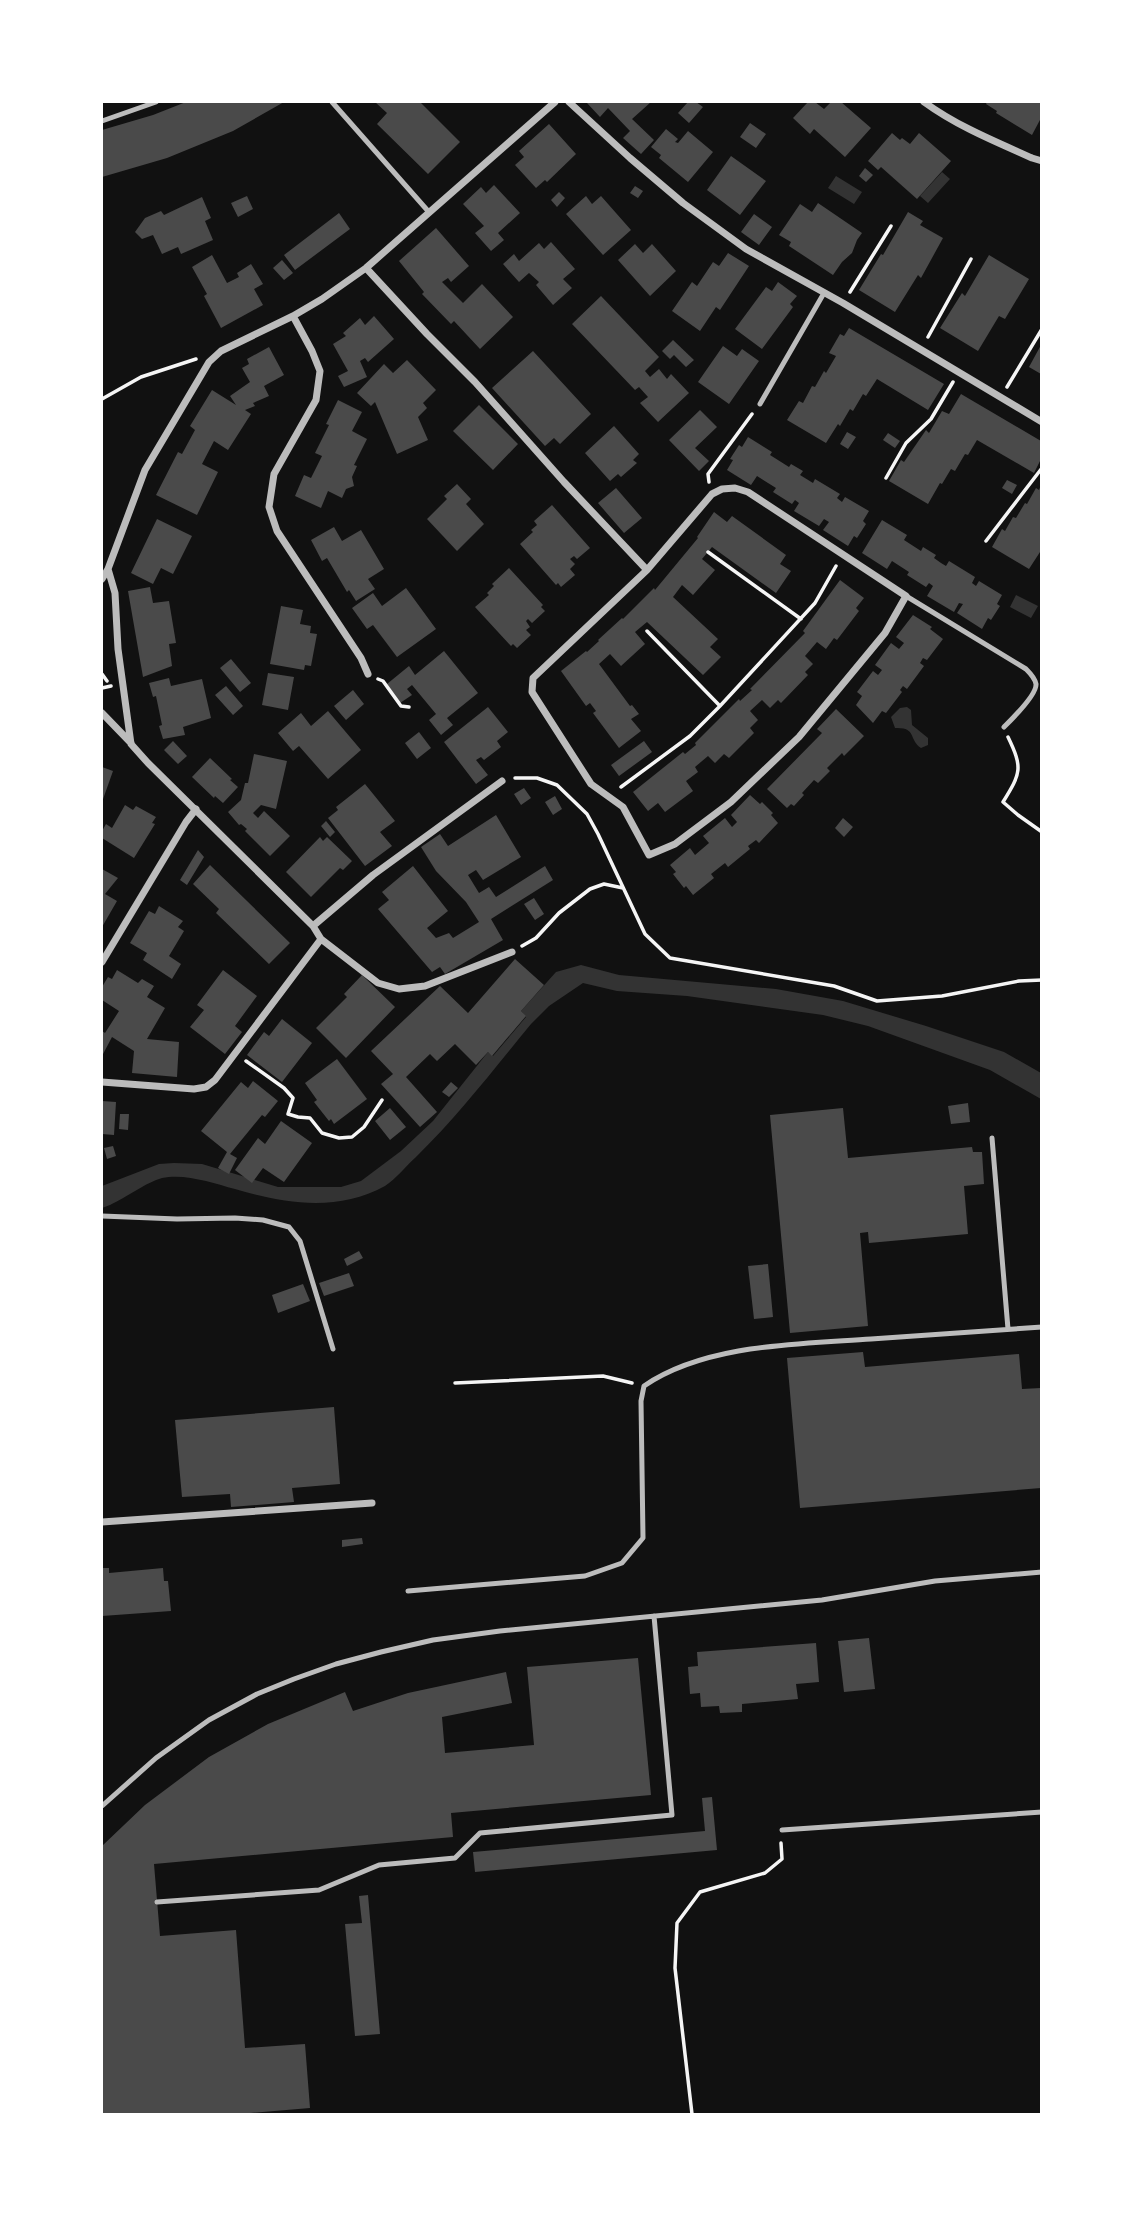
<svg xmlns="http://www.w3.org/2000/svg" width="1143" height="2216" viewBox="0 0 1143 2216" font-family="Poppins,sans-serif">
<style>
.water{fill:#333}
.building{fill:#4a4a4a}
.lines{fill:none;stroke-linecap:round;stroke-linejoin:round}
.path{stroke:#f5f5f5;stroke-width:3.5}
.service{stroke:#bcbcbc;stroke-width:5}
.minor{stroke:#bcbcbc;stroke-width:7}
</style>
<rect width="100%" height="100%" fill="#111"/>
<path class="water" d="M942 172 950 179 928 203 920 196Z
M836 176 862 192 854 204 828 188Z
M1016 595 1038 606 1031 618 1010 607Z
M907 707 911 710 912 725 928 738V745L921 748C908 739 917 727 895 728L891 717 900 708Z
M581 965 619 975 776 989 843 1001 926 1026 1004 1052 1041 1073V1099L990 1070 868 1026 823 1015 687 996 617 991 583 983 549 1006 531 1024C494 1069 458 1116 416 1157 406 1166 396 1179 385 1186 338 1212 285 1204 235 1189 213 1183 185 1173 162 1178 147 1182 125 1198 110 1205L102 1208V1186L159 1164 174 1163 202 1164 278 1187H341L361 1181 401 1151 433 1121 488 1052 493 1056 526 1017 521 1011 556 972Z"/>
<path class="building" d="M186 102H284L233 131 167 158 102 177V130L153 115Z
M375 102H420L460 142 428 174 377 124 387 113Z
M588 102H651L632 119 654 140 641 154 623 138 630 131 608 108 600 117 587 103Z
M688 102H696L703 107 689 123 678 113Z
M808 102H815L824 109 831 102H841L871 128 845 157 814 129 810 134 793 118Z
M987 102H1041V118L1032 135 996 113 997 111 986 104Z
M750 123 766 134 756 148 740 137Z
M549 124 576 154 547 182 545 180 536 188 515 165 524 157 519 151Z
M666 129 678 139 675 142 678 143 688 131 713 152 688 182 659 158 661 155 651 147Z
M892 133 900 140 902 138 910 144 919 133 951 161 917 199 881 167 878 170 868 161Z
M731 156 766 181 740 215 707 190Z
M865 168 873 175 866 182 859 176Z
M494 185 520 213 498 233 504 240 491 251 475 233 484 226 463 204 481 187 486 193Z
M635 186 643 191 638 198 630 193Z
M559 192 565 198 557 207 551 200Z
M247 196 253 209 238 217 231 203Z
M586 196 592 204 601 196 631 230 603 255 566 214Z
M202 197 211 218 205 221 213 240 181 254 178 247 162 254 153 235 142 239 135 232 145 218 161 211 164 215Z
M818 203 862 233 857 240 852 253 842 262 833 275 789 246 791 242 779 235 800 204 812 212Z
M908 212 923 221 920 225 943 238 921 278 918 275 895 312 859 290 881 254 883 255Z
M339 213 350 229 295 270 284 255Z
M754 214 772 227 759 245 741 232Z
M436 228 469 266 451 282 448 278 442 282 463 303 482 284 513 317 480 349 454 321 451 324 422 294 424 292 399 261Z
M551 242 575 269 563 279 572 288 553 305 536 285 539 282 529 273 519 282 503 264 514 254 519 261 539 243 544 249Z
M635 244 643 253 652 244 676 271 650 296 618 260Z
M728 253 749 266 720 310 716 307 700 331 672 311 692 282 697 286 713 262 719 266Z
M212 255 227 283 239 277 237 273 251 264 263 284 254 289 263 305 221 328 204 296 207 294 192 267Z
M989 255 1029 279 1005 319 999 316 978 351 940 328 962 293 965 296Z
M282 260 293 273 284 280 273 268Z
M778 282 797 296 790 304 793 307 762 349 735 329 766 287 772 291Z
M601 296 659 357 645 371 650 377 659 369 667 379 671 374 689 393 658 422 640 403 648 397 639 387 635 390 572 324Z
M374 316 394 339 368 362 365 358 360 361 367 377 344 387 338 376 348 371 333 344 346 336 343 333 360 318 365 325Z
M849 328 944 384 928 410 877 379 866 396 863 394 853 411 850 409 840 426 838 424 826 443 787 420 799 401 803 403 812 386 815 387 824 371 826 373 836 356 829 353 840 334 844 336Z
M673 340 694 360 686 367 674 355 670 359 662 351Z
M1041 345V374L1029 367Z
M723 346 737 356 742 349 759 361 729 404 698 382Z
M269 347 284 375 264 386 269 396 253 403 255 406 245 410 251 414 228 450 214 441 202 464 218 472 197 515 156 495 178 452 182 454 195 430 190 426 212 390 236 405 230 396 250 382 242 368 249 364 247 359Z
M533 351 591 414 560 444 554 438 545 446 492 388Z
M407 360 436 390 423 403 427 408 418 417 428 440 397 454 375 402 371 406 357 393 384 364 393 373Z
M961 394 1041 441V459L1034 473 977 440 968 455 965 454 955 471 951 469 942 484 940 483 928 504 889 481 901 460 904 462 926 430 929 433 942 411 949 414Z
M338 400 362 412 352 431 367 439 354 465 357 466 352 477 354 486 346 489 342 498 328 491 321 508 295 496 304 475 311 478 322 456 315 453 329 425 326 424Z
M479 405 518 444 493 470 453 431Z
M700 410 717 427 695 448 709 461 699 471 669 440Z
M614 426 639 454 633 460 637 463 621 477 618 474 610 481 585 453Z
M847 432 856 437 848 449 840 444Z
M888 433 900 441 895 448 883 440Z
M748 437 772 452 770 455 789 467 791 464 803 471 800 475 813 483 815 479 840 494 837 498 842 502 845 497 869 511 863 521 866 524 857 538 854 536 848 546 823 530 829 522 824 519 819 526 794 511 799 503 795 500 792 504 773 492 776 488 757 476 751 485 727 470 733 460 730 459 739 445 742 447Z
M1007 480 1017 485 1012 494 1002 488Z
M457 484 471 499 466 504 484 524 457 551 427 519 447 499 444 496Z
M1041 485V553L1040 552 1029 569 992 547 1002 529 1005 531 1013 517 1016 518 1025 503 1027 504 1036 488 1039 490Z
M616 488 642 518 624 533 598 503Z
M552 505 590 548 577 559 574 556 570 559 575 564 570 569 575 575 561 587 558 583 556 585 520 544 533 532 531 530 537 525 534 521Z
M714 512 727 522 732 516 786 555 780 564 791 571 776 593 712 547 702 559 715 570 693 595 682 585 673 597 718 639 710 647 721 657 703 675 647 622 635 632 645 644 621 666 610 654 599 664 630 706 632 705 639 714 631 719 641 731 619 748 593 713 596 711 590 703 586 706 561 671 586 651 587 652 599 641 598 640 622 618 623 619 654 588 655 590 698 538 697 537Z
M157 519 192 536 173 574 161 568 153 584 131 573Z
M882 520 907 535 904 540 921 551 923 547 936 555 934 558 941 563 946 566 949 561 975 577 972 583 976 586 979 581 1002 595 997 604 1000 606 991 620 988 618 982 629 957 613 963 604 959 603 954 612 927 596 933 586 929 583 926 587 907 575 909 572 892 561 887 569 862 553Z
M334 527 342 541 361 530 384 569 368 579 375 589 356 601 349 590 347 592 327 558 322 561 311 540Z
M509 568 543 605 541 607 545 611 532 623 528 619 526 621 530 627 526 630 531 635 517 648 513 644 511 646 475 607 489 595 487 593 494 586 492 584Z
M840 580 864 598 856 608 859 611 837 640 834 638 826 649 817 642 805 656 813 664 805 672 808 675 781 703 778 700 770 708 762 700 750 711 758 720 750 728 754 733 729 758 724 754 715 763 708 756 695 767 698 772 686 781 693 791 665 812 658 803 648 811 633 792 683 752 685 754 696 745 695 743 739 699 740 701 752 690 750 689 805 633 803 631Z
M150 587 153 603 169 601 176 643 169 644 172 666 143 677 128 591Z
M406 588 436 629 397 657 373 625 367 629 352 608 373 593 382 606Z
M281 606 303 610 300 624 311 626 310 633 317 634 311 666 305 665 304 670 270 664Z
M913 615 932 627 930 629 943 639 927 660 923 658 920 663 924 666 907 689 903 686 900 690 902 692 886 713 882 711 873 723 856 705 862 696 857 692 873 671 878 675 882 670 875 665 891 643 899 649 904 643 896 637Z
M444 651 478 693 447 718 453 725 441 735 429 720 436 714 412 685 407 689 412 695 400 703 387 684 409 666 415 675Z
M231 659 251 683 240 692 220 668Z
M268 673 294 677 288 710 262 705Z
M169 678 171 686 202 679 211 718 183 727 185 735 163 739 159 726 162 725 156 696 153 697 149 683Z
M226 686 243 706 233 715 215 695Z
M353 690 364 704 346 720 334 706Z
M488 707 508 732 497 741 501 747 484 760 481 757 476 760 488 775 476 784 444 742Z
M836 709 864 736 844 756 842 753 827 768 830 771 818 783 814 780 802 793 804 795 794 806 791 804 787 808 767 789 822 733 817 729Z
M328 711 361 750 328 779 299 746 293 751 278 733 301 713 311 726Z
M419 732 431 748 417 759 405 743Z
M173 741 187 756 178 764 164 750Z
M644 741 652 752 619 776 611 765Z
M254 754 287 761 276 809 261 805 253 813 258 818 264 811 290 836 270 856 245 831 247 829 241 824 239 825 228 812 241 800 245 783H248Z
M210 758 232 779 230 780 238 787 223 803 215 796 214 798 192 777Z
M102 767 113 771 102 802Z
M365 784 395 821 380 832 392 846 365 866 328 818 338 810 336 807Z
M524 788 531 798 521 805 514 794Z
M750 795 760 804 762 802 773 813 771 815 778 823 759 843 756 840 748 846 750 849 728 867 725 863 711 874 714 878 693 895 686 886 684 888 673 874 676 872 670 865 690 848 695 855 709 843 703 836 725 818 732 827 737 822 731 815Z
M555 796 562 809 553 815 545 802Z
M125 805 133 810 136 806 156 817 152 823 155 824 134 858 102 838V831L106 824 112 828Z
M496 815 521 857 483 880 476 870 468 875 479 893 489 887 496 897 545 866 553 880 491 919 503 940 445 974 440 967 432 972 378 909 389 900 382 892 413 866 448 911 427 928 436 938 449 933 453 938 479 922 466 902 436 871 421 847 440 834 448 846Z
M843 818 853 827 844 837 835 828Z
M326 821 335 832 330 837 321 826Z
M320 837 323 841 327 837 352 861 343 870 340 868 311 897 286 872Z
M198 850 204 857 187 885 180 880Z
M210 865 290 943 269 964 216 913 219 909 193 884Z
M102 869 118 878 105 894 117 901 102 927Z
M534 898 544 914 535 920 524 904Z
M159 906 183 921 178 927 184 931 169 956 181 964 172 979 143 960 147 953 130 943 149 911 155 914Z
M515 959 544 985 521 1011 526 1016 492 1056 488 1052 476 1065 455 1044 437 1061 430 1054 406 1077 437 1112 420 1127 381 1084 393 1074 371 1051 440 986 468 1013Z
M117 970 138 983 142 979 154 986 147 997 165 1008 147 1039 179 1042 177 1077 132 1073 134 1051 112 1037 102 1056V1031L105 1033 119 1011 102 1000V987L108 977 112 979Z
M223 970 257 996 235 1026 242 1032 225 1054 190 1027 204 1010 197 1005Z
M362 975 395 1007 346 1058 316 1028 347 997 344 994Z
M282 1019 312 1043 282 1082 247 1055 264 1032 269 1036Z
M337 1059 367 1099 334 1124 331 1119 329 1121 314 1102 317 1100 305 1083Z
M253 1081 278 1101 265 1117 262 1115 230 1154 237 1158 229 1174 218 1168 227 1152 201 1131 241 1082 248 1088Z
M451 1082 458 1088 449 1097 442 1092Z
M102 1101 116 1102 114 1135 102 1134Z
M968 1103 970 1122 951 1124 948 1106Z
M390 1108 406 1127 390 1140 375 1121Z
M843 1108 848 1158 972 1147 973 1152H982L984 1184 964 1186 968 1234 869 1243 868 1232 860 1233 868 1326 790 1333 770 1115Z
M120 1114H129L128 1130 119 1129Z
M281 1121 312 1143 284 1182 263 1168 252 1183 235 1170 258 1138 265 1144Z
M113 1146 116 1156 107 1159 104 1148Z
M359 1251 363 1258 347 1266 344 1259Z
M768 1264 773 1317 754 1319 748 1266Z
M349 1273 354 1286 324 1296 319 1283Z
M303 1284 310 1301 278 1313 272 1295Z
M863 1352 865 1367 1019 1354 1022 1389 1041 1388V1488L800 1508 787 1358Z
M334 1407 340 1484 292 1488 294 1502 231 1507 230 1494 182 1497 175 1420Z
M362 1538 363 1544 342 1547V1540Z
M102 1568H109V1573L163 1568 164 1581H168L171 1611 102 1616Z
M869 1638 875 1689 844 1692 838 1641Z
M816 1643 819 1682 796 1684 798 1699 742 1704V1712L720 1713 719 1706 701 1707 700 1693 690 1694 688 1667 698 1666 697 1652Z
M638 1658 651 1795 451 1813 453 1837 154 1864 160 1936 236 1930 245 2048 305 2044 310 2108 250 2113 251 2114H102V1846L145 1805 209 1757 268 1724 345 1692 353 1711 408 1693 506 1672 512 1703 442 1717 445 1753 534 1745 527 1667Z
M712 1797 717 1850 475 1872 473 1852 705 1831 702 1798Z
M368 1895 380 2034 355 2036 345 1924 362 1923 359 1896Z"/>
<g class="lines">
<path class="path" d="M850 292 891 226
M928 337 971 259
M1007 387 1042 329
M102 399 141 377 196 359
M886 478 906 443 931 419 953 382
M709 482 708 474 752 414
M986 541 1042 468
M708 552 801 619
M647 631 720 706
M102 674 107 681
M378 679 383 681 401 706 409 707
M102 688 111 686
M1008 737C1023 768 1021 773 1003 802L1018 815 1042 832
M515 778H537L557 785 587 814 598 834 645 934 670 958 834 986 877 1001 942 996 1019 981 1042 980
M621 787 690 736 720 706 815 603 836 566
M522 946 536 938 559 913 590 889 604 884 623 888
M246 1061 284 1088 293 1098 288 1114 298 1117 310 1118 322 1133 339 1138 352 1137 364 1127 382 1100
M455 1383 603 1376 632 1383
M692 2114 675 1968 677 1923 700 1892 765 1873 782 1859 781 1843"/>
<path class="service" d="M332 102 428 211
M102 121 156 102
M760 404 824 293
M906 596 1026 669C1030 673 1035 678 1036 684 1037 695 1012 719 1004 727
M992 1138 1008 1329
M102 1216 177 1219 235 1218 263 1220 289 1227 300 1241 333 1349
M408 1591 585 1576 622 1563 643 1538 641 1401 644 1386C705 1344 799 1344 871 1339 928 1335 985 1331 1042 1327
M102 1806 156 1758 209 1720 257 1694 294 1679 336 1664 381 1652 433 1640 500 1631 822 1600 935 1581 1042 1572
M782 1830 1042 1812
M157 1902 319 1890 379 1865 455 1858 480 1833 672 1815 654 1616"/>
<path class="minor" d="M569 102 630 158 683 203 746 249 843 303 1042 422
M924 102C957 126 994 141 1032 158L1042 161
M366 268 427 334 475 382 564 482 647 570
M293 316 312 351 320 371 316 400 274 474 269 507 277 531 361 658 368 674
M735 488 748 492 906 596 885 633 799 737 731 802 675 844 649 855 623 807 591 784 532 692 533 678 647 570 712 494 722 489Z
M108 569 115 593 118 649 131 744 148 763 313 926 321 939 378 983 399 989 425 986 512 952
M102 579 108 569 145 470 209 362 221 351 293 316 322 299 366 268 555 102
M102 713 131 743
M313 926 373 875 502 781
M102 962 186 822 196 809
M102 1082 194 1089 206 1087 215 1080 321 939
M102 1522 372 1503"/>
</g>
<rect width="1143" height="2216" fill="none" stroke="#ffffff" stroke-width="206"/>
</svg>
